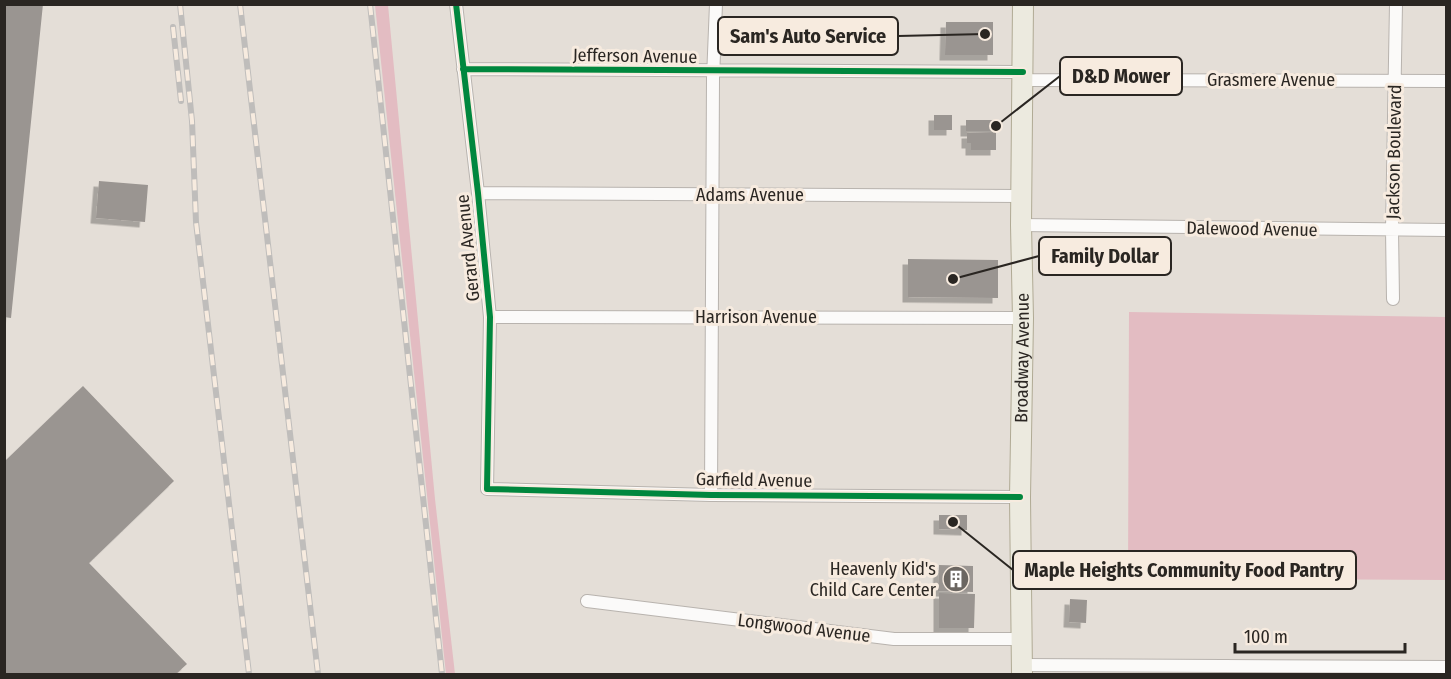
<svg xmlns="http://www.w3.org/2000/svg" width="1451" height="679" viewBox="0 0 1451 679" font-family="'Fira Sans Condensed',sans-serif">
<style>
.green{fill:#e3bcc2}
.building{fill:#9a9591;filter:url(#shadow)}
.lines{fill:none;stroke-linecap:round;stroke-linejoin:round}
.street-casing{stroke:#b8b3ae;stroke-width:14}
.primary-casing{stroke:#b0aa94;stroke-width:22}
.street{stroke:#fbfaf9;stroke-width:12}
.primary{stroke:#eceadf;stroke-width:20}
.rail-casing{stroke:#bfbdbb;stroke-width:6}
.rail{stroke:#f7ebdf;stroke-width:4;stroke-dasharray:11;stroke-linecap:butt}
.cycleway-casing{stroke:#f7ebdf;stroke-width:10}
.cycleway{stroke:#00873e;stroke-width:6}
.labels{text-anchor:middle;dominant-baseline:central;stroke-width:6;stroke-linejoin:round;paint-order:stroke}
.street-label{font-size:18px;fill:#2a2622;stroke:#f7ebdf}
.poi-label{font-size:18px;fill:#2a2622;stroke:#f7ebdf;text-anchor:end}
.leader{fill:none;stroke:#2a2622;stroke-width:2}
.callout-dot{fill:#2a2622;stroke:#f7ebdf;stroke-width:2}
.callout{fill:#f7ebdf;stroke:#2a2622;stroke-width:2}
.callout-label{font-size:20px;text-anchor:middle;font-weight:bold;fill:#2a2622}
</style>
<defs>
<filter id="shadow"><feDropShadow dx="-5.5" dy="5.5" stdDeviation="0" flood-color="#0004"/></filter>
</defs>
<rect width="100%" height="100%" fill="#e4ded7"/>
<path class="green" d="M375 5H388L435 499 455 674H446Z
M1129 312 1446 317V580L1128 578Z"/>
<path class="building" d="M4 4H43L11 318 4 317Z
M946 22H993V55H945Z
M934 115H952V130H934Z
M966 120H999V131H966Z
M996 132V150H971V143H967V133Z
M99 181 148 185 145 222 96 218Z
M908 259 998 260V298L908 297Z
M83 386 174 481 89 563 187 664 176 674H4V462Z
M939 515H967V530L939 529Z
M939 565 973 566V592L938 591Z
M939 593 975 594 974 628H939Z
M1070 599 1087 600 1086 623 1069 622Z"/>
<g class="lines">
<defs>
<path id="street" d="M456 4 478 193 490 317 487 489 711 495 1020 497
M463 69 1023 72
M1023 80 1446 81
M478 193 1022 196
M1021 225 1446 230
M1393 299 1392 230 1396 4
M490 317 1023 318
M711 495 713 78 716 4
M587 601 894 639H1022
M1022 665 1446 667"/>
<g id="primary">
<path id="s1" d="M1022 674 1020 497 1023 318 1021 225 1023 4"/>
</g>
</defs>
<use href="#street" class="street-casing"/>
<use href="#primary" class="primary-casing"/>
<use href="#street" class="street"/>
<use href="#primary" class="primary"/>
<defs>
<path id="rail" d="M180 4 192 121 196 222 249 674
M240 4 318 674
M370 4 442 674
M173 27 181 101"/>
</defs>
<use href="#rail" class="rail-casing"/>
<use href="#rail" class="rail"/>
<defs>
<path id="cycleway" d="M456 4 478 193 490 317 487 489 711 495 1020 497
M463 69 1023 72"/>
</defs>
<use href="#cycleway" class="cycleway-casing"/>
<use href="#cycleway" class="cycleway"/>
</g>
<defs>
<symbol id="building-disc" viewBox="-11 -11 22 22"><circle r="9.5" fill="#6b6661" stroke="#f7ebdf"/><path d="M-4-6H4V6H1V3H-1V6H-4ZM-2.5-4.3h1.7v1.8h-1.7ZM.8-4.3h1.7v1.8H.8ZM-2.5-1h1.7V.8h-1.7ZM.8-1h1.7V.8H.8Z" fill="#fff"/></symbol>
</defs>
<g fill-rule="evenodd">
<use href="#building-disc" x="941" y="564" width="30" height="30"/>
</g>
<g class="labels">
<g class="street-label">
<text transform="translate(635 56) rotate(1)">Jefferson Avenue</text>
<text x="1271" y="80">Grasmere Avenue</text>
<text transform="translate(1394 152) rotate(-89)">Jackson Boulevard</text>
<text x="750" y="195">Adams Avenue</text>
<text transform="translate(1252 229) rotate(1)">Dalewood Avenue</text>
<text transform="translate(468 248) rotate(-96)">Gerard Avenue</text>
<text x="756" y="317">Harrison Avenue</text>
<text stroke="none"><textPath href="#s1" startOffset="316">Broadway Avenue</textPath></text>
<text transform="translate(754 480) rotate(1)">Garfield Avenue</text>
<text transform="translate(804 628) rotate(7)">Longwood Avenue</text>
</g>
<g class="poi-label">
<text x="936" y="569">Heavenly Kid's<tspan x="936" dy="21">Child Care Center</tspan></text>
</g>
</g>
<path class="leader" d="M985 34L898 36M996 126L1060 76M953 279L1039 256M953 522L1013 570"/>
<g class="callout-dot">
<circle cx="985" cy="34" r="6"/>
<circle cx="996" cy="126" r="6"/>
<circle cx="953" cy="279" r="6"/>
<circle cx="953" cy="522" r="6"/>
</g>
<g class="callout">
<rect x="718" y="17" width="180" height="38" rx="6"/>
<rect x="1060" y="57" width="122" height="38" rx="6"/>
<rect x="1039" y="237" width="132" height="38" rx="6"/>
<rect x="1013" y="551" width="343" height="38" rx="6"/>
</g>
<g class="callout-label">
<text x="808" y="43">Sam's Auto Service</text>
<text x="1121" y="83">D&amp;D Mower</text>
<text x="1105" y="263">Family Dollar</text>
<text x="1184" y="577">Maple Heights Community Food Pantry</text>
</g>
<rect width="1451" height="679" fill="none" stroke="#2a2622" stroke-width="12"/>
<path d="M1235 643v9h170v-9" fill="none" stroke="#2a2622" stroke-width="3"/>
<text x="1244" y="643" font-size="18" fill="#2a2622" stroke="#f7ebdf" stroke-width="4.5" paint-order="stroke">100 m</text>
</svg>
